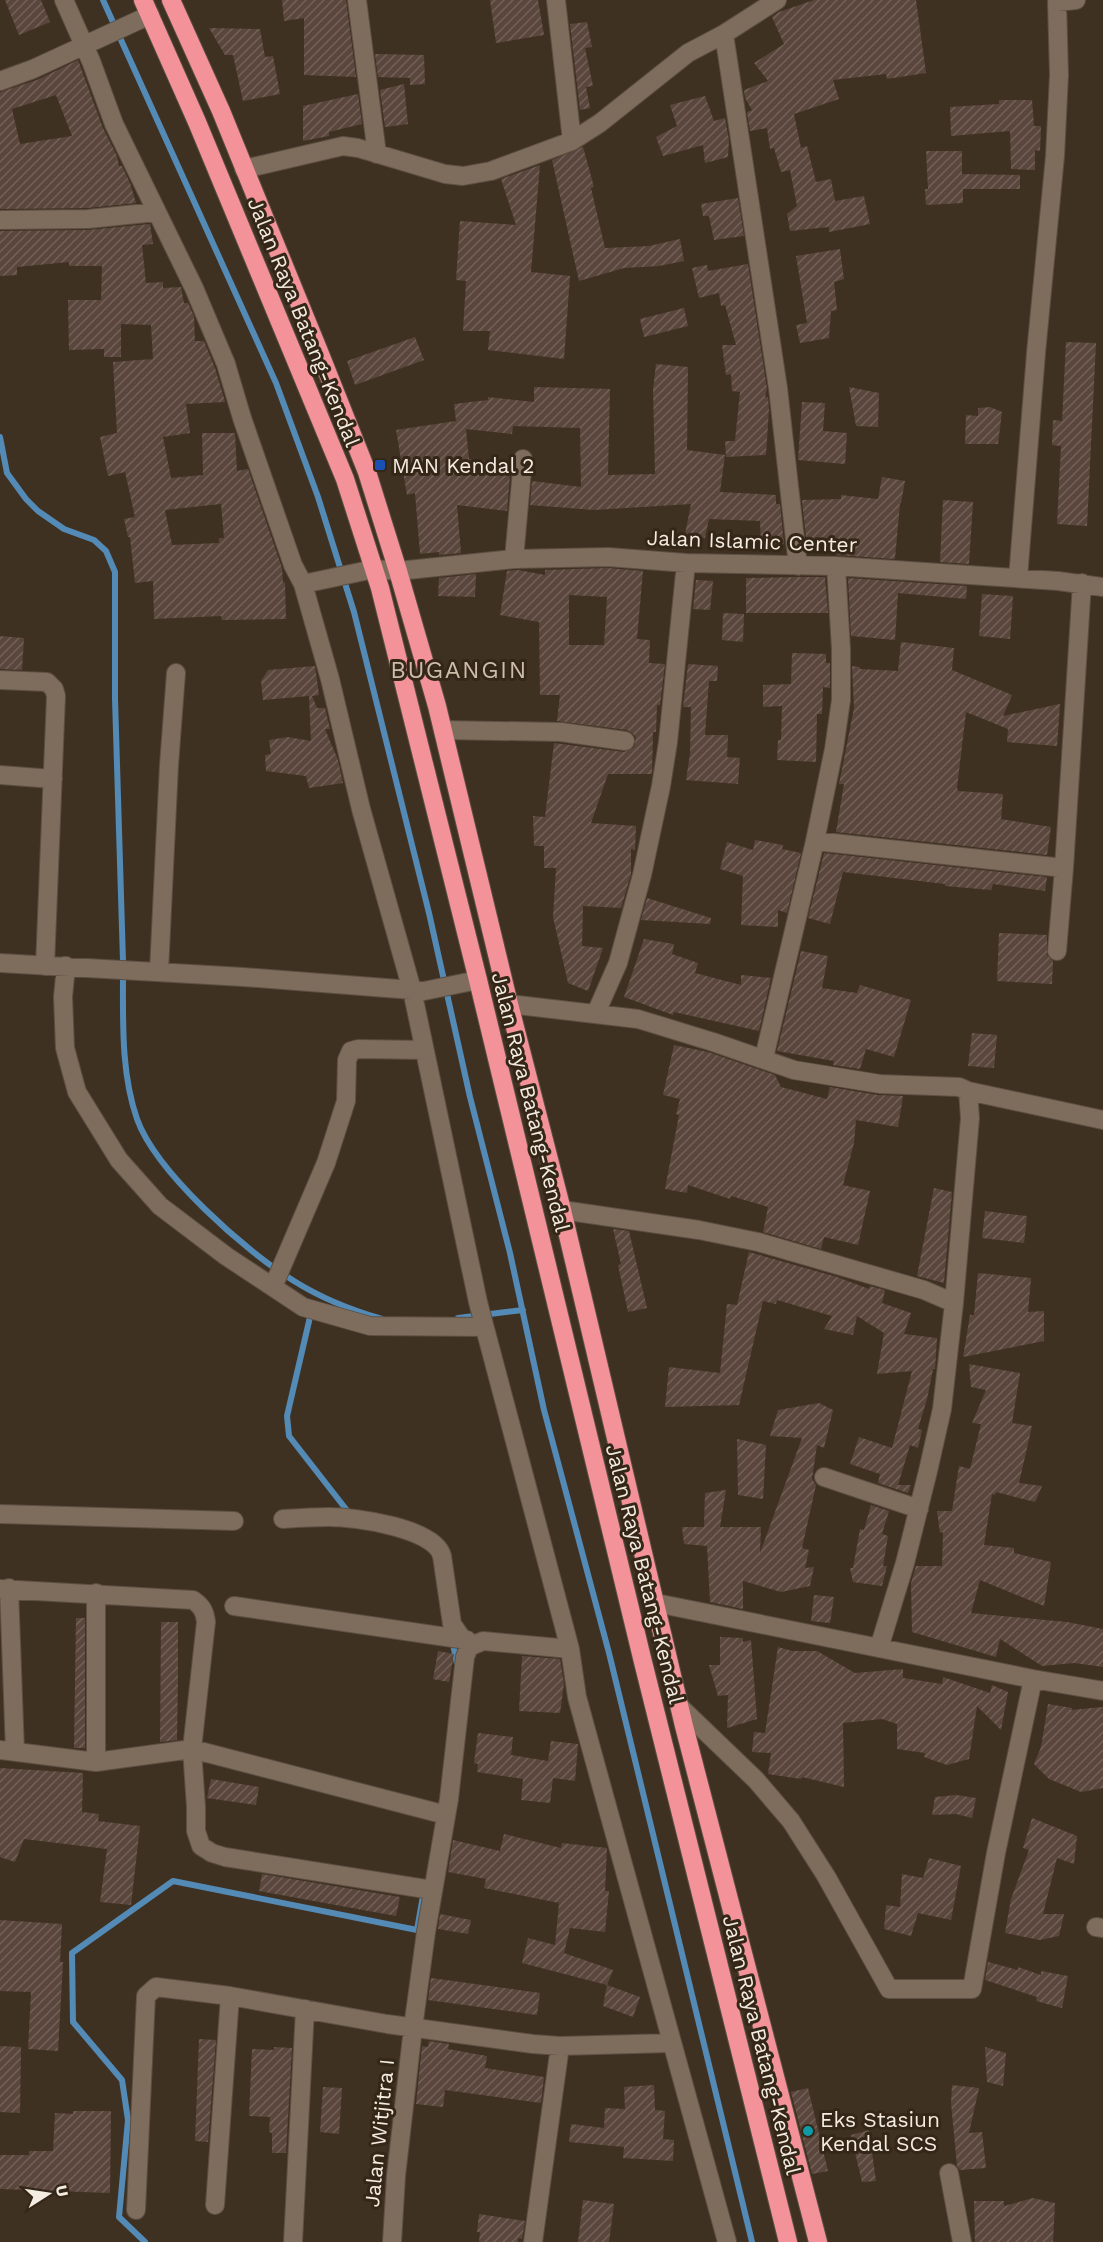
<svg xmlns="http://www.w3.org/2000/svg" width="1103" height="2242" viewBox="0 0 1103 2242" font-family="'Work Sans',sans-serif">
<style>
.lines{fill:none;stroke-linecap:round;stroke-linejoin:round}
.stream{stroke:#538ab6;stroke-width:6}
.building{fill:url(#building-hatch);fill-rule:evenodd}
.minor-casing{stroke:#5c4f42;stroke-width:20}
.highway-casing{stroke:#5c4f42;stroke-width:20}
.minor{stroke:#7e6d5d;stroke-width:18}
.highway{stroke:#f4929a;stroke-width:18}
.transit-dot{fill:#1a4fb4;stroke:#352718;stroke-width:2}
.culture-dot{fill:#0f9aa8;stroke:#352718;stroke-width:2}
.labels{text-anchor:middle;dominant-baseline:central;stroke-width:6;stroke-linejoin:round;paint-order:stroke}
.street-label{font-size:21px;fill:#f4ebe1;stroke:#352718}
.poi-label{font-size:21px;fill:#f4ebe1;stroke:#352718;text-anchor:start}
.quarter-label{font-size:24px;letter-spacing:1.5px;fill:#cebcaa;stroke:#352718}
</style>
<defs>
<pattern id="building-hatch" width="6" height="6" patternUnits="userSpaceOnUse" patternTransform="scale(1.5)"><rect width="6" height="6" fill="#5a463c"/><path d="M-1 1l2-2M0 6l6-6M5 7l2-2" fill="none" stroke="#726158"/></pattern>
</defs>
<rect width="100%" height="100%" fill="#3f3122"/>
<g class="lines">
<path class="stream" d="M103 0 276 383 318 497 354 612 429 913 470 1097 510 1253 544 1410 609 1653 752 2242
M0 437 7 473 26 499 38 511 64 529 94 540 106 551 115 572V699L123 961
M123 974C123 1021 121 1073 137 1119 156 1172 246 1252 294 1281 321 1298 351 1310 382 1319
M310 1317 287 1416 289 1436 349 1513
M458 1318 523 1310
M452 1639 457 1664
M145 2242 119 2217 128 2120 122 2080 73 2022 72 1953 173 1881 417 1930 424 1890"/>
</g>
<path class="building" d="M5 0H41L50 22 19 35Z
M282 0H346L356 77 304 75V18L284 21Z
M490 0H538L544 35 496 43Z
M814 0H916L926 73 887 79 886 74 833 80 839 99 794 114 801 148 807 146 816 182 831 179 835 201 864 196 870 224 829 232V227L790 231 787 214 797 206 790 170 781 172 774 148 770 149 767 128 750 131 747 112 752 110 745 98 744 90 768 81 754 63 784 44 772 17 779 12Z
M587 22 592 47 585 48 593 86 586 87 590 108 580 110 570 24Z
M209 28 260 29 265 57 273 56 280 94 243 101 233 55H225Z
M375 54 424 55 425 84 410 85V78L378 77Z
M78 60 103 128 117 156 119 166H122L130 183 136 203 87 208 0 209V92L37 80ZM56 95 72 136 20 144 12 109Z
M404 84 408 124 385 127 380 90Z
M358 94 362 124 329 132V136L303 141V106Z
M705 96 714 121 725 118 729 140 728 157 705 163 703 145 663 156 656 137 677 126 670 105Z
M999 100H1032L1034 126H1041L1040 151 1035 150V170L1011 169 1010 131 951 136 950 107 999 104Z
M583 147 594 187 591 188 605 248 649 246 680 239 684 261 659 266 624 268 579 281 552 160Z
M926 151H962V174L1020 175V189H963V203L926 205 925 189H928Z
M540 165 531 272 570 276 564 359 488 350 490 331H463L466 281 456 280 460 221 516 225 501 179Z
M738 198 744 236 714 240 709 216H703L701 204Z
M150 224 153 244 142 245 146 283 163 282V288L181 287 184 303H188L194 316 195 341H204L215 368 224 398 225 402 186 404 190 433 163 437 171 478 203 475 202 433H235L237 471 248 469 282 568 283 583 285 582 286 619 222 620 221 616 154 619 153 581 135 583 130 537H128L124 519 135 517 125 472 108 476 100 437 117 433 113 362 153 359 151 325 121 324V357H104V349L69 350 68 300H101L102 266H69V262L17 267V275L0 276V231L88 230ZM221 504 224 538H219V543L172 545 165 510Z
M840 249 844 279 834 282 837 310 831 311 829 338 800 343 796 325 807 323 796 256Z
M748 264 767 389 765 397H768L769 409 766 455 726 457 725 441H735L740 392 732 391 731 374 726 375 722 345H736L725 305 721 306 719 293 699 298 692 268 707 265 708 271Z
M684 308 688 326 644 337 640 319Z
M415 337 424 360 355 385 347 361Z
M1066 342 1096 343 1087 526 1057 524 1061 446 1052 445 1053 420 1062 421Z
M656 364 688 367 687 450 725 455 720 492 776 495V504H780L784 544 761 545 760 521 709 519 705 538 685 534 691 504 594 510 530 505 532 481 581 487 580 428 513 426 512 434 466 429 469 459 511 464 507 511 457 505 461 553 439 555V552L420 554 415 493 407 495 396 430 456 421 454 404 488 400V397L534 402V387L610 389 608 475 655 474 653 390Z
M849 387 879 393 878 427 856 426Z
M802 402 825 403 823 431 847 433 845 464 798 460Z
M990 407 1002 412 998 444H965L966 415 978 416V408Z
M882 477 905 481 901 503H900L895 559 836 555V546L806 538 802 500 841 499V495L878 499Z
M943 500 973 502 969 564 940 562Z
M608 568 643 571 637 639 650 640 649 663 665 664 660 705H657L656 732H653L652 774H608L591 823 636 826 635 850 631 849V874L621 908 583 906 582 946 603 948 588 991 568 983 553 917 556 868H544V846H534L533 816 545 817 554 743 624 752 634 747 636 737 632 733 627 730 557 721 560 695H540L539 622 500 615 507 571 518 570 545 575V570ZM569 595 607 597 604 645H569Z
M476 574 475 597 438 596 439 578Z
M800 577H825L828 613H746V578Z
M848 578 967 586 966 599 898 593 895 640 851 636Z
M696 580 713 581 710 610 693 609Z
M982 594 1013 596 1010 639 979 636Z
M723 613 744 614 743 642 722 640Z
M0 636 24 638 22 670 0 669Z
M901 642 954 648 952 670 1012 695 1003 716 1060 704 1057 746 1007 742 1008 729 966 712 957 788 958 791 1003 794 1001 819 1051 827 1047 855 836 832 844 784H839L854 708 852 666 860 667V669L898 671Z
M792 653 826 654V663H830V688L823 687 822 714H817L816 762 777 760 778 740H781L782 706 763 707V685L791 684Z
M688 664 718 666 717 681H709L705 735H728L727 757 740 758 738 784 686 780 690 754 691 707H683Z
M315 666 319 695 312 696 317 708H325L330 729H325L338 760 343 783 309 788 306 776 266 771 265 755 271 754 269 740 288 737 311 741 309 696 263 700 261 681 268 670Z
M755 840 783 845 782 849 801 853 787 913 778 910V927L741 925 743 876 720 869 727 842 753 850Z
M824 853 1047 877 1045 891 993 884 991 890 945 886V884L843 872 830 924 808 918Z
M647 898 711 918 710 924 641 920Z
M999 933 1047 935V955L1053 961 1052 984 997 981Z
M644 939 674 944 672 954 698 963 695 973 741 985V975L771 978 759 1031 674 1012 673 1015 624 997Z
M801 951 828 956 822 988 857 993 860 985 911 1000 894 1057 866 1049 860 1069 833 1065 834 1061 777 1051Z
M972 1033 997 1035 994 1068 968 1066Z
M674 1045 708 1052 775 1075 781 1087 827 1099 830 1087 878 1095 903 1096 898 1127 856 1120 854 1143 843 1185 870 1191 858 1245 824 1237 821 1249 763 1232 768 1207 731 1196 730 1199 688 1185 687 1193 665 1189 679 1115 676 1114 680 1099 663 1095Z
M934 1188 952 1192 944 1283 917 1276Z
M985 1211 1027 1216 1024 1243 982 1238Z
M613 1229 629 1231 647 1308 628 1312 618 1265 621 1264Z
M749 1252 837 1277 869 1289 870 1286 885 1290 882 1303 911 1313 904 1334 937 1338 935 1369H933L927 1399 918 1429 922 1430 918 1448 910 1445 898 1485H911L908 1493 878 1483 880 1474 850 1464 859 1437 892 1448 912 1371 877 1374 884 1333 857 1316 853 1335 824 1329 832 1316 777 1300 776 1304 763 1301 739 1405 665 1407 669 1367 720 1373 727 1304 737 1305Z
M978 1273 1031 1278 1028 1312 1044 1311V1341L963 1357 970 1315H974Z
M969 1364 1020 1373 1012 1423 1032 1426 1019 1483 1042 1486 1035 1502 996 1492 995 1495 992 1494 984 1545 1014 1548V1553L1051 1562 1044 1606 980 1580 971 1613 1067 1622 1103 1629V1667L1074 1663 1042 1666 1000 1639 996 1657 912 1632 911 1583 916 1566H942L943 1532 940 1533 937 1511H952L959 1466 970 1469 981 1424 972 1423 986 1390 971 1387Z
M819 1403 833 1410 824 1448 817 1445 812 1479 816 1485 802 1548 809 1550 805 1568 814 1567 810 1586 781 1592 743 1581V1609L710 1602 707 1546 684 1544 682 1527H704L705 1493 726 1490 720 1527H761L760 1553 802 1438 770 1436 778 1410Z
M737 1439 766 1445 763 1499 738 1495Z
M871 1505 889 1511 882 1534 888 1536 883 1566H887L882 1586 853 1582 850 1568H853L860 1529 864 1530Z
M814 1595 834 1597 830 1623 811 1621Z
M76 1618H85V1748H74Z
M161 1622H178V1681L177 1740 160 1742Z
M720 1637 743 1638V1642L751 1640 757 1719 727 1728 728 1695 718 1696 709 1665H720Z
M778 1647 792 1651H817L855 1673 903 1669V1678L942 1684 943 1677 990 1693 992 1685 1008 1692 1001 1730 977 1706 969 1759 947 1765 924 1757 925 1753 897 1749V1724L882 1719 843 1723 844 1787 802 1777 801 1779 768 1774 771 1753 752 1752 754 1732 765 1733Z
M438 1651 454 1654 449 1682 433 1679Z
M522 1656 560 1659 564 1684 560 1713 519 1711Z
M1048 1704 1072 1708 1071 1710 1103 1707V1788L1081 1792 1049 1779 1034 1764 1041 1747Z
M478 1733 513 1737 511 1755 548 1761 551 1741 578 1744 575 1781 553 1778 550 1803 521 1800 523 1779 477 1772 478 1764 474 1763Z
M0 1768 83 1773 82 1812 99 1814 98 1821 140 1826 131 1905 100 1902 107 1849 24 1839 15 1862 0 1857Z
M211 1779 259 1787 256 1805 207 1798Z
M956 1795 976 1798 972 1818 956 1814 932 1815 935 1797Z
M1032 1818 1077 1836 1074 1864 1057 1858 1043 1914H1064L1059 1936 1040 1940 1005 1933 1011 1899 1029 1850 1023 1848Z
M504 1834 561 1848 562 1843 607 1848 605 1891H609L605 1932 570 1928 564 1953 613 1970 607 1985 522 1963 528 1938 555 1945 559 1903 484 1888 486 1879 448 1872 453 1840 500 1851Z
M929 1858 961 1866 951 1920 918 1913 911 1936 884 1929 886 1905 900 1907 902 1874 923 1878Z
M262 1874 400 1897 396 1916 259 1891Z
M440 1914 471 1920 468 1934 438 1929Z
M0 1920 62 1924 60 1962H63L58 2051 28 2049 31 1992 0 1991Z
M988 1962 1018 1970V1967L1041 1975V1971L1068 1976 1062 2008 1036 2001 1037 1997 985 1980Z
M431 1978 540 1993 537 2015 428 2000Z
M607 1985 640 1997 633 2017 603 2006Z
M199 2039 216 2040 208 2142 195 2141Z
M429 2041 449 2044 448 2049 487 2056 485 2068 544 2077 541 2103 445 2090 443 2107 416 2104 422 2046 428 2047Z
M0 2046 21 2047 20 2113 0 2112Z
M274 2047 292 2048 286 2153H272V2133L269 2132 270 2117 249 2116 252 2049 274 2050Z
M985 2047 1006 2053 1003 2086 987 2082Z
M654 2085 655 2110 665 2111 663 2139 674 2140 673 2161 623 2158 624 2147 569 2142 571 2124 604 2128 605 2108 625 2109 624 2087Z
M952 2085 979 2088 969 2133 982 2132 986 2168 960 2170 957 2166 951 2103Z
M323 2087 342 2088 339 2134 320 2132Z
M808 2088 828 2171 812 2174 791 2092Z
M73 2111H111L110 2193 0 2189V2155H29V2151H53L55 2113 73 2114Z
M869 2130 876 2181 862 2182 851 2135Z
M1033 2198 1055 2203 1053 2242H975L974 2201H1004V2206Z
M583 2200 614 2204 609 2242H578Z
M479 2214 525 2221 522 2239 518 2238V2242H479L480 2232H477Z"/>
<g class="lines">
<defs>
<path id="minor" d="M64 0 91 61 114 124 194 288 226 364 242 418 293 565 303 584 330 679 361 809 412 990 478 1302 570 1649 577 1697 727 2242
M357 0 377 154
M556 0 572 141
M724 34 778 388 798 566
M0 81 33 69 150 15
M244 169 343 146 358 148 445 174 463 176 491 171 572 141 600 123 688 53 724 34 777 0
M0 220 88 219 156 212 160 218
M514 559 523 459
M1018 578 1036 353 1055 156 1059 75 1057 2 1076 0
M303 584 374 569 398 571 514 559 608 557 686 563 836 566 1058 581 1103 587
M0 680 47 682 54 689 56 696 45 966
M443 730 561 732 625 741
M0 775 53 779
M815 841 1064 868
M1057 951 1064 868 1082 583
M0 963 243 977 412 990 424 991 478 980
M66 966 63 997 65 1048 77 1092 119 1160 160 1206 226 1256 303 1307 370 1326 484 1327
M159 971 169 765 176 673
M509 1004 638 1019 713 1042 794 1070 880 1084 959 1087 968 1091 1103 1120
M596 1013 618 963 642 875 661 786 668 742 686 563
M764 1058 815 841 834 749 841 700V649L836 566
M562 1210 699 1230 758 1242 924 1290 954 1303
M273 1287 326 1163 346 1101 347 1060 351 1051 358 1049 424 1050
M824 1477 919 1509
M0 1514 234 1521
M283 1519C298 1518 314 1517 329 1517 355 1517 435 1528 442 1556L452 1624 463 1640
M9 1588 15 1751
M0 1589 193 1600C202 1606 205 1612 206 1622L192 1749 196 1807V1831L201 1846 212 1853 225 1857 432 1890
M96 1593V1762
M656 1603 1033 1679 1103 1691
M234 1606 467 1640
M879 1648 905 1563 928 1471 942 1409 954 1303 970 1118 968 1091
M680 1707 756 1780 791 1821 826 1876 889 1989H972L996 1853 1033 1679
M0 1750 96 1762 192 1749 446 1815
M1096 1927 1103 1928
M949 2173 962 2242
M215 2205 230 1996
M136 2210 146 1996 156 1987 230 1996 387 2024 533 2044 560 2046 671 2043
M293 2242 305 2009
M392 2242 396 2176 413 2028 426 1932 449 1799 465 1657 469 1647 483 1641 570 1649
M533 2242 560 2046"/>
<path id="highway" d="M143 0 197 122 345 479 380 588 478 980 642 1658 788 2242
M171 0 221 111 320 354 367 472 398 571 437 706 509 1004 562 1210 684 1726 818 2242"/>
</defs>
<use href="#minor" class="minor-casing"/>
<use href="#highway" class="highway-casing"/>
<use href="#minor" class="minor"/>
<use href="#highway" class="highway"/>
</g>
<rect class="transit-dot" x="374" y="459" width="12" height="12" rx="3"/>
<circle class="culture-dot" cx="808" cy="2131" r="6"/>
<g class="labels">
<g class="street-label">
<text transform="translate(304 322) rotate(68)">Jalan Raya Batang-Kendal</text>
<text transform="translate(752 541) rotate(2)">Jalan Islamic Center</text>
<text transform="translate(531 1102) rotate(76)">Jalan Raya Batang-Kendal</text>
<text transform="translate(645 1574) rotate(76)">Jalan Raya Batang-Kendal</text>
<text transform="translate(762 2045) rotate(76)">Jalan Raya Batang-Kendal</text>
<text transform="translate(379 2133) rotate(-84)">Jalan Witjitra I</text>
</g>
<g class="poi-label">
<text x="392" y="465">MAN Kendal 2</text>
<text x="820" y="2119">Eks Stasiun<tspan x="820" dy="24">Kendal SCS</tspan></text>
</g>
<g class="quarter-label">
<text x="459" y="670">BUGANGIN</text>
</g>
</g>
<g transform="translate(48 2194) rotate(78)" stroke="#352718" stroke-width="4.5" paint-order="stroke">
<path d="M0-4.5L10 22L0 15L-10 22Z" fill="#f4ebe1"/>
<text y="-9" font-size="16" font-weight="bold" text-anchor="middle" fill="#f4ebe1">U</text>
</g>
</svg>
